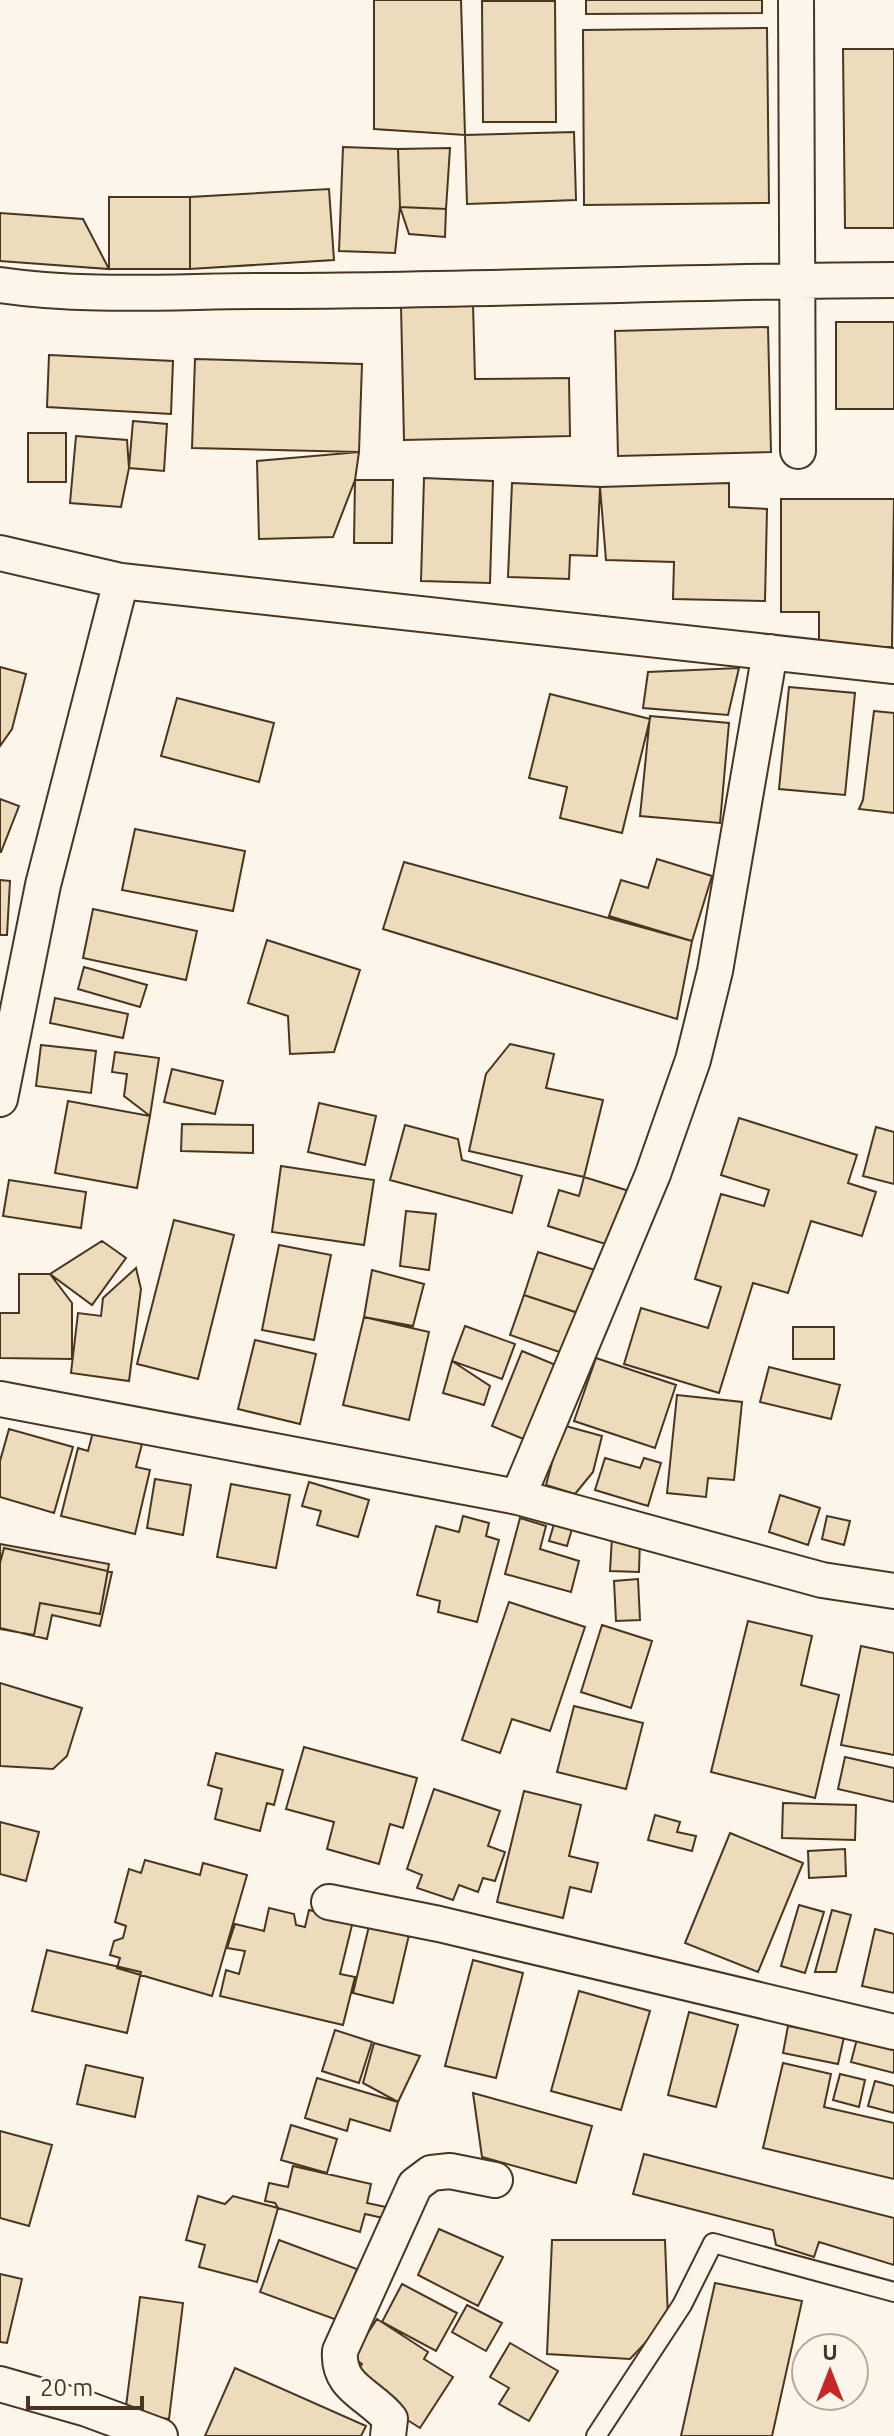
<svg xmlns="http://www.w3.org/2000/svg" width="894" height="2436" viewBox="0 0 894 2436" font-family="Ubuntu,sans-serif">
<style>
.building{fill:#ecdcbc;stroke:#4a3520;stroke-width:2}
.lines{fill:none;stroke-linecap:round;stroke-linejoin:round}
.lane-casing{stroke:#4a3520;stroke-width:22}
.street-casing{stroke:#4a3520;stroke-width:38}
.lane{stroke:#fbf6e9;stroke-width:18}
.street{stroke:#fbf6e9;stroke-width:34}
</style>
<rect width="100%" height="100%" fill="#fbf6e9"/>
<path class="building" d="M374 0H461L465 135 374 129Z
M586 0H762V13L586 14Z
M482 1H555L556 122H483Z
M767 28 769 203 584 205 583 30Z
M843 49H894V228H845Z
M574 132 576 200 467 204 465 135Z
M343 147 398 149 400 207 395 253 339 251Z
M450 148 446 209 400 207 398 149Z
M329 189 334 260 190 269V197Z
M109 197H190V269H109Z
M400 207 446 209 445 237 409 234Z
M0 213 83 219 109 269 0 261Z
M473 304 475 379 569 378 570 436 404 440 401 306Z
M836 322H894V409H836Z
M768 327 771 452 618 456 615 331Z
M49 355 173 361 171 414 47 407Z
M195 359 362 364 359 452 192 448Z
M133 421 167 424 164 471 129 468Z
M28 433H66V482H28Z
M76 436 127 440 129 468 121 507 70 503Z
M359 452 355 480 333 537 259 539 257 461Z
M424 478 493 481 490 583 421 581Z
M355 480H393L392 543H354Z
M512 483 600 487 597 556 570 555 569 579 508 577Z
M729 483V507L767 509 765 601 673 599 674 562 606 560 600 487Z
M781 499H894L892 647H819V612H781Z
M0 667 26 674 12 729 0 746Z
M739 668 728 715 643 708 648 672Z
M789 687 855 693 845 795 779 789Z
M550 694 650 719 622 833 560 818 567 787 529 778Z
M177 698 274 723 259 782 161 756Z
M874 711 894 713V813L859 809 863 800Z
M650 716 729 723 720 823 640 816Z
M0 799 19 806 1 852H0Z
M135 829 245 851 233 911 122 890Z
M657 859 712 876 692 941 609 916 621 880 648 888Z
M404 862 692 941 677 1019 383 929Z
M0 880 10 881 7 935H0Z
M93 909 197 931 186 980 83 958Z
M267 940 360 970 334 1052 290 1054 288 1016 248 1003Z
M84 967 147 985 140 1007 78 989Z
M55 998 128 1014 123 1038 50 1023Z
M510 1044 554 1054 546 1088 603 1100 584 1177 469 1151 486 1074Z
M41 1045 96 1051 91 1093 36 1086Z
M115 1052 159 1058 150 1116 124 1096 127 1074 112 1072Z
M172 1069 223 1081 215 1114 164 1102Z
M68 1101 150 1116 137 1188 55 1173Z
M319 1103 376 1116 365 1165 308 1152Z
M739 1118 857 1155 848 1183 876 1192 862 1236 811 1221 788 1293 753 1283 719 1393 624 1364 641 1308 708 1328 721 1287 695 1279 721 1194 764 1206 769 1190 721 1175Z
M182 1124 253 1125V1153L181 1151Z
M405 1125 458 1139 462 1160 522 1176 512 1213 390 1180Z
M876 1127 894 1132V1184L863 1176Z
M281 1166 374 1180 364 1245 272 1232Z
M584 1177 629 1191 612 1246 548 1226 559 1190 579 1196Z
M9 1180 86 1192 81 1228 3 1216Z
M406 1211 436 1214 429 1270 400 1266Z
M174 1220 234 1235 198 1379 137 1364Z
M102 1241 126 1258 92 1305 50 1274Z
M279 1245 331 1255 314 1340 262 1330Z
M538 1252 601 1272 584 1315 524 1295Z
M136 1268 141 1289 129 1381 71 1373 78 1313 101 1316 103 1298Z
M372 1270 424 1284 413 1326 364 1317Z
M19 1274H50L72 1303V1359L0 1358V1313H19Z
M524 1295 584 1315 571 1356 510 1335Z
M364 1317 429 1332 409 1420 343 1405Z
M465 1326 515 1344 502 1379 452 1361Z
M793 1327H834V1359H793Z
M255 1340 316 1354 300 1424 238 1409Z
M522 1351 563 1368 533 1443 492 1426Z
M596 1358 676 1385 655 1448 574 1421Z
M452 1361 490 1386 484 1405 443 1393Z
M769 1367 840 1385 831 1419 760 1402Z
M677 1395 742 1402 734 1480 708 1478 706 1497 667 1493Z
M562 1425 602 1436 593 1472 575 1494 546 1485Z
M9 1429 73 1447 54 1513 0 1497V1461Z
M93 1432 142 1444 136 1467 150 1470 135 1534 61 1516 78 1448 88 1451Z
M605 1458 640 1468 644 1458 661 1463 648 1506 595 1490Z
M155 1479 191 1485 183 1535 147 1528Z
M309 1482 369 1500 358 1537 317 1525 321 1511 302 1506Z
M231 1484 290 1495 276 1568 217 1557Z
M780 1495 820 1508 808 1545 769 1532Z
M463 1516 489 1523 486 1536 499 1540 477 1622 438 1612 440 1601 417 1595 436 1526 459 1532Z
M827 1516 850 1521 844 1545 822 1539Z
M520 1518 546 1526 540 1549 579 1561 571 1592 505 1574Z
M554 1524 572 1529 567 1546 549 1541Z
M612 1537 640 1538 639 1572 610 1571Z
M0 1544 109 1564 100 1614 40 1603 34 1635 0 1629Z
M4 1548 112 1572 100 1626 52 1615 47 1639 0 1628V1563Z
M638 1579 640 1620 616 1621 614 1581Z
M509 1602 585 1627 550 1731 512 1719 500 1753 462 1740Z
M748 1621 812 1636 801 1685 839 1695 815 1798 711 1772Z
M602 1625 652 1641 631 1708 581 1692Z
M861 1646 894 1653V1755L841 1745Z
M0 1683 82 1708 67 1756 53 1769 0 1766Z
M574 1706 643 1723 626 1789 557 1772Z
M304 1747 417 1778 403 1828 390 1824 379 1864 327 1849 334 1822 286 1809Z
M216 1753 283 1770 274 1805 267 1803 260 1831 215 1819 222 1789 208 1785Z
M845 1757 894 1768V1802L838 1789Z
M434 1789 500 1811 488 1846 505 1852 495 1881 483 1878 478 1892 459 1885 453 1900 417 1888 422 1875 407 1869Z
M524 1791 581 1805 569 1856 598 1863 591 1892 570 1887 563 1918 497 1902Z
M783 1803 856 1805 855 1840 782 1838Z
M655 1815 680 1822 677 1832 696 1836 692 1851 648 1840Z
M0 1822 39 1832 26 1881 0 1874Z
M730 1833 803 1863 758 1972 685 1943Z
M845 1849 846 1876 809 1878 808 1851Z
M145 1860 200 1875 203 1863 247 1875 212 1996 117 1968 120 1958 110 1955 114 1941 123 1938 126 1926 115 1922 129 1869 141 1873Z
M799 1905 824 1912 805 1973 781 1966Z
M269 1908 294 1914 296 1925 305 1927 309 1910 353 1921 340 1974 355 1977 343 2025 220 1996 226 1970 239 1974 245 1951 227 1948 235 1924 264 1931Z
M832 1910 851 1915 836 1972H815Z
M369 1926 409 1935 393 2003 353 1993Z
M875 1929 894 1934V1993L862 1986Z
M47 1950 141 1972 127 2033 32 2011Z
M473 1960 523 1973 496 2078 445 2066Z
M579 1991 650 2011 621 2110 551 2091Z
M689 2012 738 2025 716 2107 668 2095Z
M788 2026 844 2037 838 2064 783 2053Z
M335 2030 372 2042 359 2083 322 2071Z
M858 2035 894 2044V2073L851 2062Z
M374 2043 420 2056 398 2102 363 2083Z
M783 2063 831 2074 824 2107 894 2123V2179L763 2148Z
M86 2065 143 2078 135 2117 77 2104Z
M840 2074 865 2080 859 2107 833 2100Z
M317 2078 398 2102 390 2131 350 2119 347 2131 305 2118Z
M875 2081 894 2086V2113L868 2106Z
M473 2093 592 2126 576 2183 482 2157Z
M291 2125 337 2139 327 2173 281 2160Z
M0 2131 52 2145 29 2226 0 2218Z
M644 2154 894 2218V2265L819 2242 814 2257 776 2245 773 2230 633 2194Z
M293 2166 371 2184 367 2203 386 2207 383 2218 365 2214 360 2232 278 2208 275 2203 265 2201 269 2183 288 2187Z
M198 2196 225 2204 233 2196 278 2208 257 2282 199 2267 205 2245 186 2240Z
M439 2229 503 2257 478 2306 418 2275Z
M279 2240 357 2269 337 2320 260 2292Z
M552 2240H665L668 2319 630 2359 547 2354Z
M0 2274 22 2279 7 2343 0 2342Z
M715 2283 802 2301 772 2436H681Z
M402 2284 457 2313 436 2351 382 2322Z
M140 2297 183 2303 169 2419 125 2414Z
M467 2305 502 2323 486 2351 452 2332Z
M377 2319 428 2352 424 2359 453 2377 420 2428 390 2409 396 2399 356 2373 362 2364 352 2357Z
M510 2343 558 2371 529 2421 499 2404 509 2388 490 2377Z
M235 2368 366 2426 361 2436H205Z"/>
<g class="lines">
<defs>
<path id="lane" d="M596 2436 682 2305 713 2243 894 2292"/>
<path id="street" d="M796 0 798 451
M0 285C88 298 177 291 265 291 475 291 684 281 894 280
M0 553 121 581 894 666
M0 1099 43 885 121 581
M0 1399 518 1497 822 1580 894 1591
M518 1497 653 1174 693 1060 715 971 770 652
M329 1902 439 1924 894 2032
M0 2384 87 2409 160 2436
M388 2436 390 2419C370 2394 337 2388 340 2351L415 2185 431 2173 450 2171 495 2180"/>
</defs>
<use href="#lane" class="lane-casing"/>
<use href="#street" class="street-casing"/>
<use href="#lane" class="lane"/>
<use href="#street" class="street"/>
</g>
<g transform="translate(830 2372)"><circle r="38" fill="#fbf6e9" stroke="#b4a999" stroke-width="2"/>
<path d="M0-6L14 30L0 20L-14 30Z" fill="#c62828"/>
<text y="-12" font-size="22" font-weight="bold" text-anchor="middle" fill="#4a3520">U</text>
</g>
<path d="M28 2396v12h114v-12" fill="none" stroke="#4a3520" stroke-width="4"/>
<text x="40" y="2396" font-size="24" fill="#4a3520" stroke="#fbf6e9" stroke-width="6" paint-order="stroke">20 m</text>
</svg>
